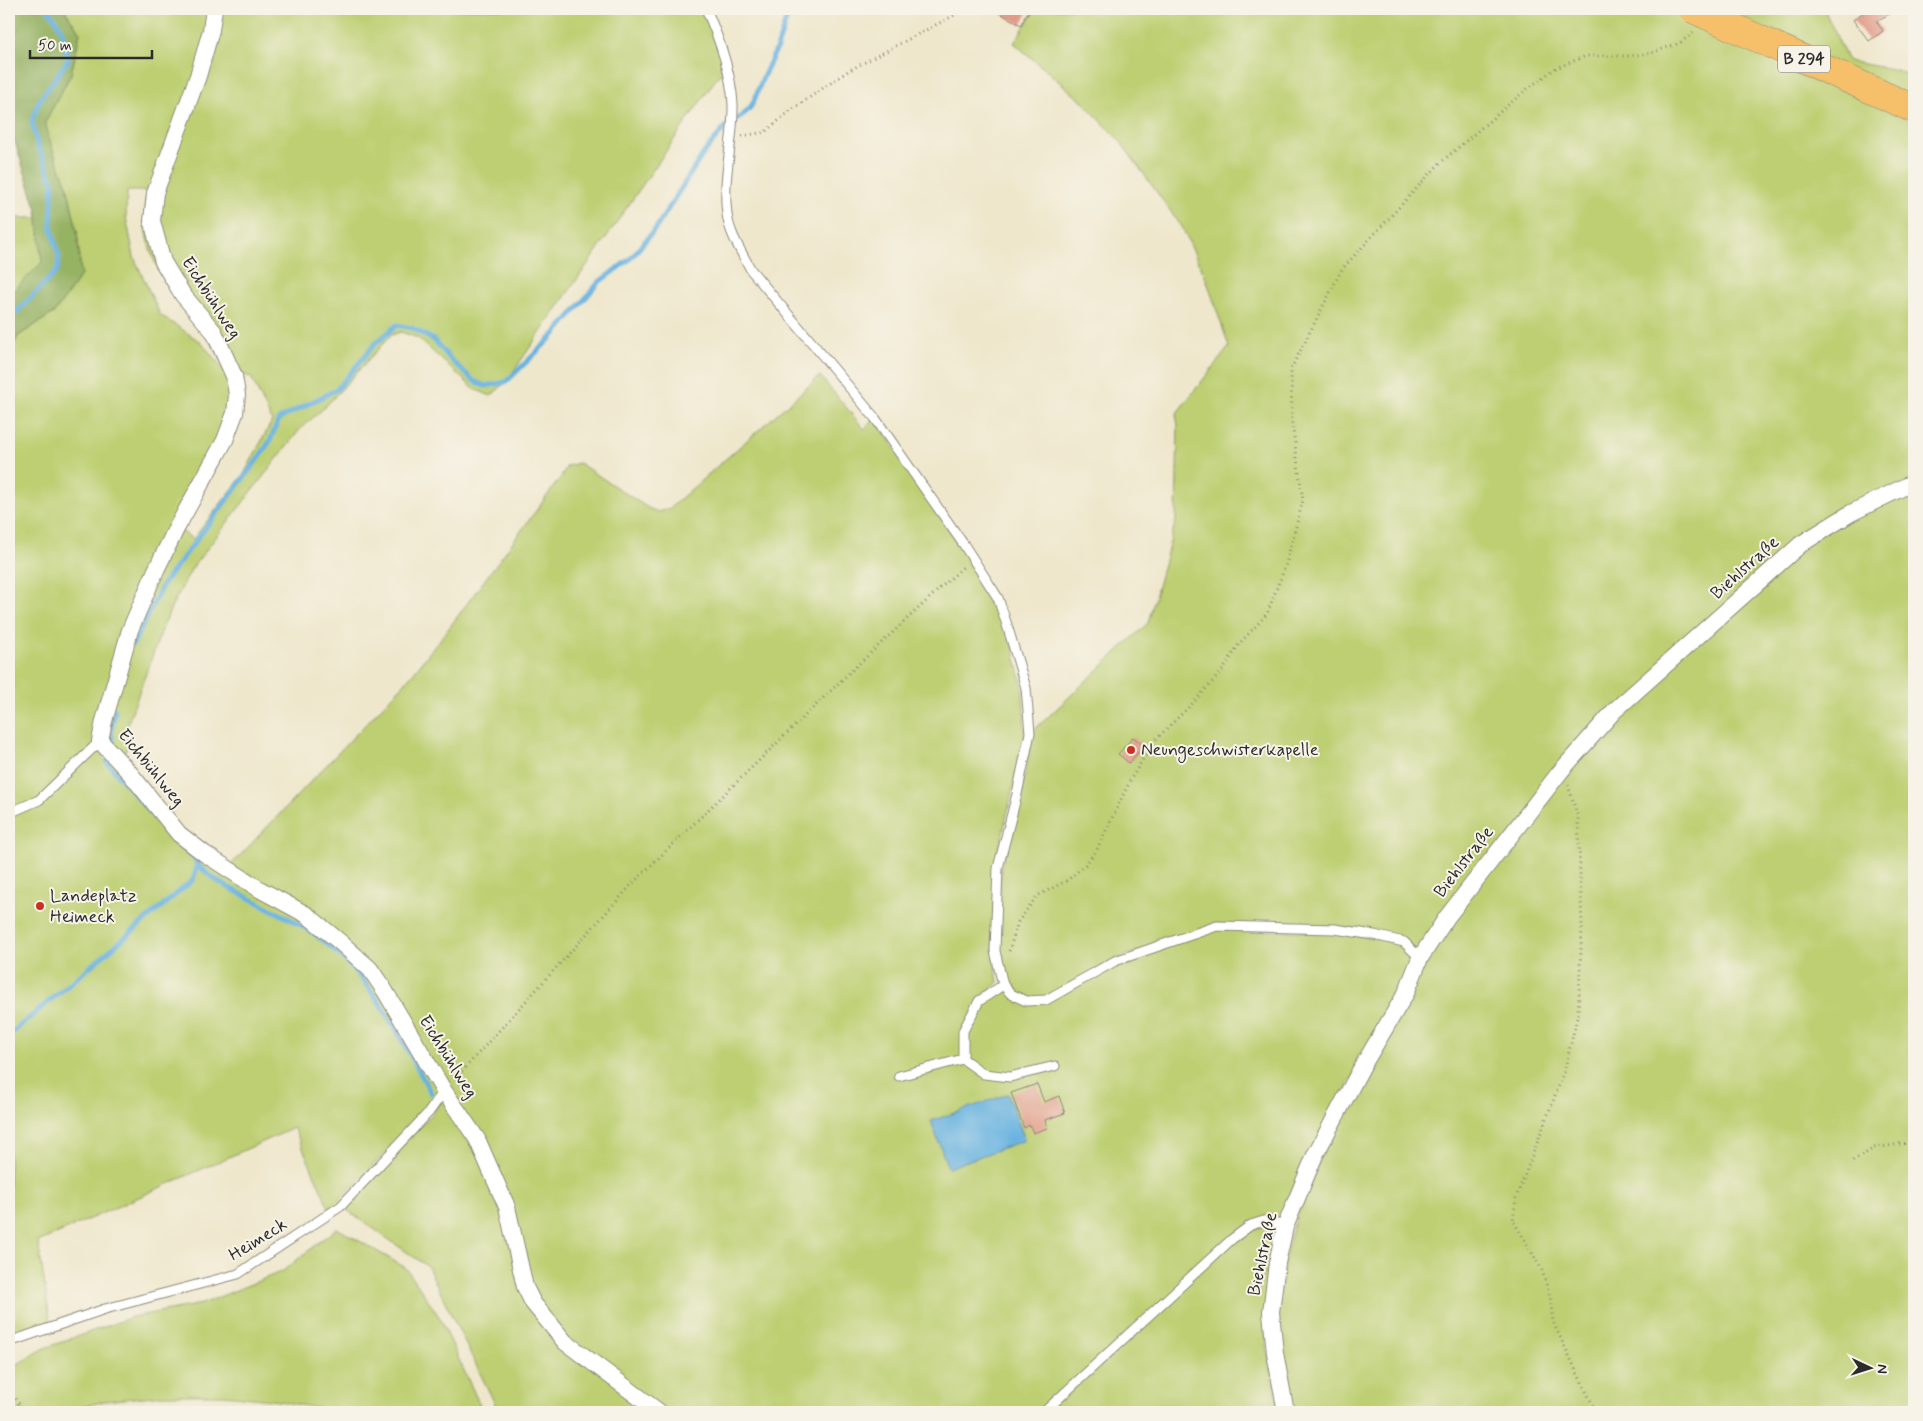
<svg xmlns="http://www.w3.org/2000/svg" width="1923" height="1421" viewBox="0 0 1923 1421" font-family="Mynerve,sans-serif">
<style>
.green{fill:#bdcf72;stroke:#747d4e;fill-rule:evenodd}
.forest{fill:#96b264;stroke:#606e48}
.water{fill:#68b2e0;stroke:#4a6e86}
.lines{fill:none;stroke-linecap:round;stroke-linejoin:round}
.stream{stroke:#68b2e0;stroke-width:5}
.building{fill:#e19b88}
.lane-casing{stroke:#8d897c;stroke-width:11}
.street-casing{stroke:#8d897c;stroke-width:18}
.path{stroke:#8d897c;stroke-width:3;stroke-dasharray:1 4;stroke-linecap:butt}
.lane{stroke:#fff;stroke-width:9}
.street{stroke:#fff;stroke-width:16}
.highway-bridge-casing{stroke:#8d897c;stroke-width:29;stroke-linecap:butt}
.highway-bridge{stroke:#f6c06b;stroke-width:28}
.poi-dot{fill:#c8321e;stroke:#f7f3e8;stroke-width:2}
.labels{text-anchor:middle;dominant-baseline:central;stroke-width:4;stroke-linejoin:round;paint-order:stroke}
.shield{fill:#f7f3e8;stroke:#686764;stroke-width:1}
.shield-label{font-size:16px;font-weight:bold;fill:#2b2b2b}
.street-label{font-size:18px;fill:#2b2b2b;stroke:#f7f3e8}
.poi-label{font-size:18px;fill:#2b2b2b;stroke:#f7f3e8;text-anchor:start}
</style>
<rect width="100%" height="100%" fill="#f7f3e8"/>
<filter id="ink" filterUnits="userSpaceOnUse"><feTurbulence type="fractalNoise" baseFrequency=".02" numOctaves="2"/><feDisplacementMap in="SourceGraphic" scale="10" xChannelSelector="R" yChannelSelector="G"/><feConvolveMatrix kernelMatrix="1 2 1 2 8 2 1 2 1" color-interpolation-filters="sRGB"/></filter>
<filter id="wash" filterUnits="userSpaceOnUse"><feTurbulence type="fractalNoise" baseFrequency=".0096" numOctaves="4" result="noise"/><feDisplacementMap in="SourceGraphic" scale="20" xChannelSelector="R" yChannelSelector="G"/><feGaussianBlur stdDeviation="1.12" result="paint"/><feColorMatrix in="noise" values="0 0 0 0 0 0 0 0 0 0 0 0 0 0 0 0 0 1.4 0 .05"/><feComposite in="paint" operator="in"/></filter>
<g filter="url(#wash)">
<rect width="100%" height="100%" fill="#efe7cc"/>
<path class="green" d="M64 9H704L719 39 725 66 506 382 491 396 474 389 418 338 401 332 391 335 324 408 301 428 192 568 171 608 161 632 128 723 127 749 120 758 180 832 229 867 405 683 446 632 561 477 567 466 579 463 648 508 658 512 670 508 820 376 864 429 875 419 962 546 970 561 996 600 1014 650 1023 689 1025 735 995 868 993 951 998 983 978 999 981 1003 1007 984 998 950 1001 868 1021 796 1033 731 1148 623 1176 520 1178 426 1176 414 1229 347 1207 281 1182 227 1120 141 1083 102 1014 43 1035 9H1647L1657 14 1659 9H1824L1848 61 1897 70 1914 78V1412H1293C1287 1380 1276 1345 1278 1311 1281 1229 1320 1157 1358 1086 1381 1044 1404 1001 1426 959L1404 940 1375 933 1335 927 1216 924 1114 960 1046 998V1001L1116 964 1217 929 1334 932 1374 938 1403 945 1420 958 1308 1156 1278 1228 1271 1264 1264 1314 1268 1354 1280 1412H499L428 1267 344 1208 432 1114 444 1097 474 1135 445 1085 427 1110 330 1210 294 1128 38 1242 51 1325 9 1339V1264L14 1265 9 1229V355L18 336 55 312 81 275 77 231 67 185 52 148 45 122 71 74 80 33ZM127 191H149C147 205 143 220 146 233 150 257 164 283 179 301 197 325 217 345 227 374L201 342 160 315 134 257 126 217ZM240 374 251 377 272 421 244 474 193 539 181 531 228 441 239 414 241 390Z
M9 218H38L42 262 9 295Z
M337 1228 406 1268 440 1318 483 1412H337L280 1401 224 1395H163L105 1401 63 1412H9V1374L14 1366 45 1348 132 1317 202 1304 283 1271Z"/>
<path class="forest" d="M9 9H64L80 33 71 74 45 122 52 148 67 185 77 231 81 275 55 312 18 336 9 355V295L42 262 37 210 9 124V40L18 28 9 18Z"/>
<path class="water" d="M1008 1094 1025 1140 948 1168 931 1121Z"/>
<g class="lines">
<path class="stream" d="M737 119C754 108 753 102 760 85 765 70 774 57 779 42 783 30 785 20 791 9
M9 320 57 271 59 257 51 226 53 183 37 144 32 121 39 101 68 60C65 40 62 23 47 9
M133 644 163 584 258 459 270 441 279 419 337 389 375 344 397 325 412 328 434 340 451 360 474 381 485 386 506 382 555 334 599 282 630 259 656 228 703 154 726 126
M113 742 111 731 115 710
M107 762 160 823
M198 865C205 871 211 877 219 882 255 903 299 919 331 947 376 985 403 1042 431 1093
M9 1035 193 880C200 861 197 861 184 847"/>
</g>
<g id="blocks">
<path class="building" d="M993 9H1030L1021 25Z
M1868 9H1899L1876 21 1883 31 1869 41 1853 20Z
M1133 737 1144 746 1129 763 1118 754Z
M1037 1084 1044 1102 1059 1096 1065 1113 1045 1120 1047 1128 1033 1133 1030 1125 1024 1128 1011 1093Z"/>
</g>
</g>
<g filter="url(#ink)">
<use href="#blocks" fill-opacity="0" stroke="#8d897c" stroke-width="1"/>
<g class="lines">
<defs>
<path id="lane" d="M706 9C719 38 731 71 733 104 734 141 722 177 727 214 729 233 742 253 751 270L875 418 964 545 998 598 1007 625 1026 688 1030 733 1017 794 998 868 995 951 1003 985 1011 994 1026 1001 1046 1000 1115 961 1217 926 1335 929 1374 935 1404 942 1420 958
M9 813 39 800 100 741
M1003 985 979 1001 963 1031V1059L984 1074 1010 1077 1055 1066
M899 1076 963 1059
M9 1342 105 1309 238 1274 341 1206 429 1112 444 1091
M1044 1412 1232 1239 1251 1225 1267 1220 1285 1227"/>
<path id="street" d="M214 9 211 30 198 76 155 193 152 221 163 262 183 295 214 332 234 376 237 395 235 413 225 440 176 529 156 570 130 630 104 721 100 741 129 772 179 834 205 854 261 890 307 915 340 942 370 969 385 991 444 1091 477 1139 507 1207 525 1287 533 1303 565 1342 659 1412
M1286 1412 1275 1353 1271 1312 1277 1263 1285 1227 1315 1155 1362 1067 1406 993 1420 958 1447 917 1560 772 1614 711 1801 544 1851 513 1914 482"/>
</defs>
<use href="#lane" class="lane-casing"/>
<use href="#street" class="street-casing"/>
<path class="path" d="M742 136 765 132 790 111 848 71 966 9
M1568 785 1578 817 1582 927 1578 1014 1564 1072 1516 1198 1513 1220 1542 1270 1550 1297 1553 1322 1596 1412
M1009 951 1018 922 1037 896 1068 880 1086 864 1097 849 1131 779 1154 741 1194 702 1223 670 1239 644 1267 614 1286 564 1303 500 1292 423 1291 369 1342 269 1440 163 1527 89 1556 68 1586 56H1630L1651 53 1680 43 1693 33
M455 1079 635 881 849 673 964 566
M1853 1161 1874 1148 1914 1142
M9 1391 25 1412"/>
<use href="#lane" class="lane"/>
<use href="#street" class="street"/>
<defs>
<path id="highway-bridge" d="M1693 9 1914 109"/>
</defs>
<use href="#highway-bridge" class="highway-bridge-casing"/>
<use href="#highway-bridge" class="highway-bridge"/>
</g>
</g>
<g class="poi-dot">
<circle cx="1131" cy="750" r="5"/>
<circle cx="40" cy="906" r="5"/>
</g>
<g class="labels">
<rect class="shield" x="1778" y="45.5" width="52" height="27" rx="4"/>
<g class="shield-label">
<text x="1804" y="59">B 294</text>
</g>
<g class="street-label">
<text transform="translate(211 298) rotate(57)">Eichbühlweg</text>
<text transform="translate(1745 568) rotate(-42)">Biehlstraße</text>
<text transform="translate(151 768) rotate(51)">Eichbühlweg</text>
<text transform="translate(1464 862) rotate(-52)">Biehlstraße</text>
<text transform="translate(448 1057) rotate(58)">Eichbühlweg</text>
<text transform="translate(258 1240) rotate(-32)">Heimeck</text>
<text transform="translate(1263 1254) rotate(-78)">Biehlstraße</text>
</g>
<g class="poi-label">
<text x="1141" y="750">Neungeschwisterkapelle</text>
<text x="50" y="896">Landeplatz<tspan x="50" dy="21">Heimeck</tspan></text>
</g>
</g>
<rect width="1923" height="1421" fill="none" stroke="#f7f3e8" stroke-width="30"/>
<g transform="translate(1870 1368) rotate(94)" stroke="#f7f3e8" stroke-width="4" paint-order="stroke">
<path d="M0-4L9 19L0 12L-9 19Z" fill="#2b2b2b"/>
<text y="-8" font-size="14" font-weight="bold" text-anchor="middle" fill="#2b2b2b">N</text>
</g>
<path d="M30 50v8h122v-8" fill="none" stroke="#2b2b2b" stroke-width="2.5"/>
<text x="38" y="50" font-size="15" fill="#2b2b2b" stroke="#f7f3e8" stroke-width="4" paint-order="stroke">50 m</text>
</svg>
